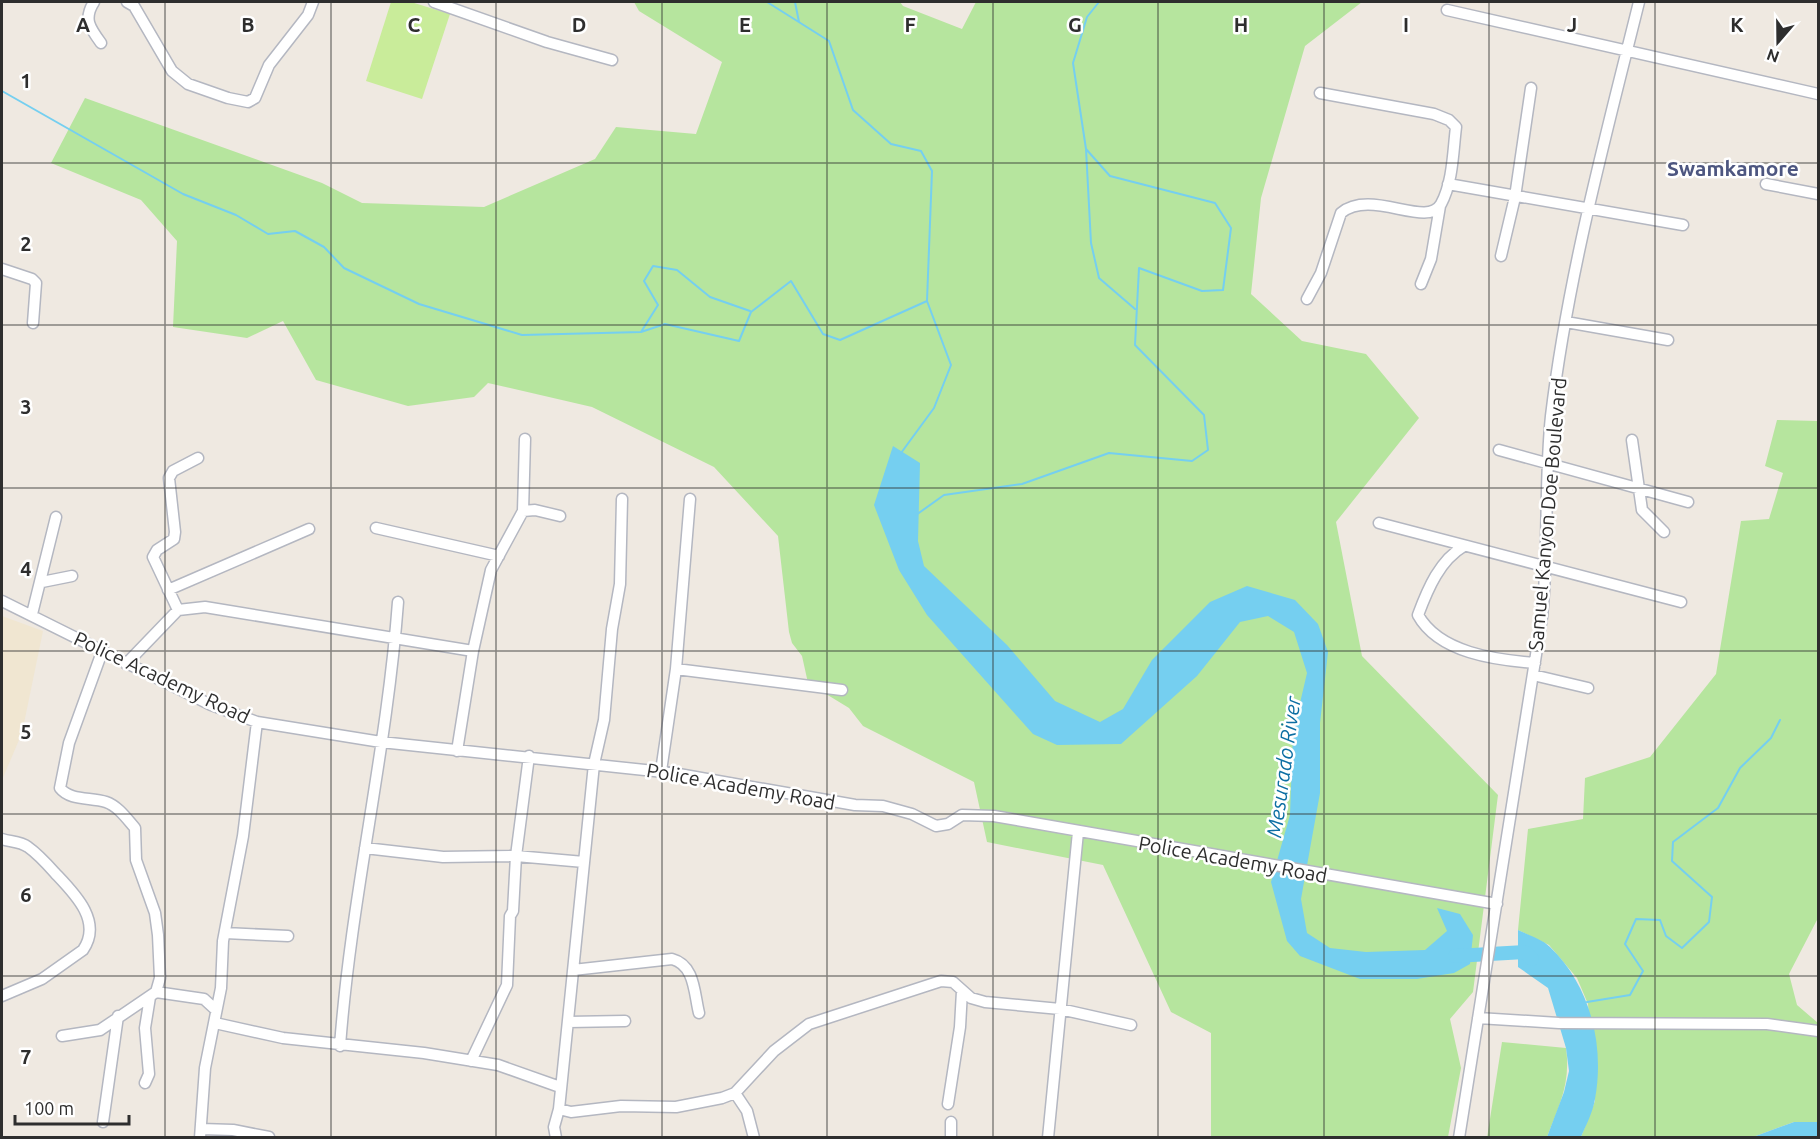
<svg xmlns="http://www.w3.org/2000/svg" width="1820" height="1139" viewBox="0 0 1820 1139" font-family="Ubuntu,sans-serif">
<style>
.education{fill:#f0e6d1}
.green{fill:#b6e59e}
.pitch{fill:#c9ec9a}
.water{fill:#75cff0}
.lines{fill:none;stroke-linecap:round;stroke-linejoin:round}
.stream{stroke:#75cff0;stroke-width:2}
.river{stroke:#75cff0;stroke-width:14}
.minor-casing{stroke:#b4b7c1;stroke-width:13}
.minor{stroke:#fff;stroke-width:10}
.grid{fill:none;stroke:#2e2e2e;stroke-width:1.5;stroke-opacity:0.55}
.labels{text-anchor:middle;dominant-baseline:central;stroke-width:5;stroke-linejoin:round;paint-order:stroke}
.street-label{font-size:20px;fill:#2e2e2e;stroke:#fff}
.neighbourhood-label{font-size:21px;font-weight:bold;fill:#4d5680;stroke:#fff}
.water-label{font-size:21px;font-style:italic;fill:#0d6fa3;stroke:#fff}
.grid-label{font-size:20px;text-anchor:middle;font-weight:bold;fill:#2e2e2e;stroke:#fff;stroke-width:5;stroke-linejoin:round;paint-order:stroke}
</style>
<rect width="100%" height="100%" fill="#efe9e1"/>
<path class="education" d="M2 616 43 631 22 733 2 780Z"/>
<path class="green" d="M634 2H900L903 6 962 29 976 2H1362L1305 46 1261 198 1251 294 1302 341 1366 354 1419 418 1336 522 1362 656 1498 795 1473 992 1450 1019 1461 1068 1448 1137H1211V1033L1171 1012 1103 865 987 842 974 782 863 726 849 708 808 683 802 656 792 643 789 632 778 536 714 467 592 407 488 383 474 397 408 406 316 380 283 321 247 338 173 327 177 241 141 200 51 163 85 98 322 183 362 203 484 207 595 159 616 127 696 134 722 62 639 11Z
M1777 420 1818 421V918L1789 974 1797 1005 1818 1023V1122H1794L1753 1137H1581L1595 1101 1588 1004 1577 978 1549 945 1518 930 1528 829 1583 819 1585 778 1650 757 1716 674 1741 521 1769 519 1783 473 1765 466Z
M1502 1042 1566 1048C1571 1083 1559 1106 1547 1137L1487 1138Z"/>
<path class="pitch" d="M391 2H411L450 14 422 99 366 81Z"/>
<path class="water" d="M893 446 920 463 918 541 924 566 1007 645 1055 701 1100 722 1123 709 1152 660 1210 602 1247 586 1295 600 1318 624 1328 652 1320 723V793L1301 899 1307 933 1330 948 1366 952 1425 950 1447 931 1437 908 1460 914 1473 935 1470 964 1454 973 1417 979H1360L1300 956 1287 941 1271 882 1290 815 1293 733 1307 673 1294 632 1268 616 1240 622 1197 676 1121 744 1057 745 1033 734 927 615 899 570 874 505Z
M1518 930C1528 935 1542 939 1550 947 1590 985 1605 1045 1595 1099 1593 1112 1586 1125 1581 1137H1547L1564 1092 1569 1071 1566 1048 1548 988 1518 967Z
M1794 1122H1818V1137H1753Z"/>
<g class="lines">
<path class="stream" d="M767 2 829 41 853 110 891 144 921 151 932 171 927 301 951 365 934 408 901 453
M795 2 799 22
M2 91 183 194 236 215 268 234 295 231 324 247 344 268 419 304 522 335 641 332 665 324 739 341 751 312 791 281 823 334 840 340 927 301
M1086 149 1091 243 1099 278 1135 309
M641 332 658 305 644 281 653 266 677 270 710 297 750 311
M916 515 944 495 1022 484 1109 453 1192 461 1208 450 1204 415 1135 345 1139 268 1202 291 1223 290 1231 228 1215 203 1110 176 1086 149 1073 63 1087 17 1099 2
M1587 1002 1630 995 1643 971 1625 944 1636 919 1660 920 1666 936 1682 948 1709 922 1712 897 1672 861 1673 842 1718 808 1740 768 1771 738 1780 720"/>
<path class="river" d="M1455 956 1525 952 1532 959"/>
<defs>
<path id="minor" d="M94 2C83 19 90 28 101 43
M127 2 134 6 172 71 188 84 228 98 248 102 255 98 269 65 308 15 313 2
M434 2 547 42 612 60
M1447 10 1818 94
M1448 184 1683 225
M1766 184 1818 194
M1501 256 1515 197 1531 88
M2 269 32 279 36 283 33 323
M1421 284 1431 259 1440 206
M1307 299 1321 273 1341 213C1371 188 1427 229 1441 204 1453 182 1453 151 1456 127L1449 120 1434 114 1320 93
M1566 322 1668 340
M1632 440 1642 510 1664 532
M1499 450 1688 502
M523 511 525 439
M1379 523 1681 602
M376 528 499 556
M1464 546C1440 560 1428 588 1418 615 1439 653 1496 660 1535 663
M42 582 72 576
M168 590 309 529
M2 601 211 705 257 722 381 742 673 773 855 805 883 806 912 814 936 826 948 824 962 815 994 816 1497 904
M178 610 153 557 157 550 174 539 175 532 169 478 173 471 198 458
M32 614 56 517
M126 664 178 610 205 607 473 651
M676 669 842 690
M1533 675 1588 688
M457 751 473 651 491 570 523 511 535 510 560 516
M661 771 676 669 690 499
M2 839C10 842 20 841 28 847 38 854 47 864 55 873 74 893 103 921 83 950L42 979 2 996
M365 848 443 857 516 856 584 862
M225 933 288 936
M573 970 672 959C695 965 694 993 699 1013
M156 992 204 999 216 1010
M1478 1018 1559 1023 1767 1024 1818 1031
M568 1022 625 1021
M215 1023 283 1038 424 1053 498 1065 560 1087
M62 1036 100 1030 156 992 160 978 158 935 155 913 136 860 135 828C127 819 118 806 106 802 91 797 70 801 60 788L69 743 102 652
M340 1046C351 897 387 751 398 602
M471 1061 507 985 510 916 513 911 516 856 529 756
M145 1083 149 1074 145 1028 150 997
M735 1093 747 1111 754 1138
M948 1104 960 1027 962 991
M559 1109 571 1112 621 1106 676 1107 722 1098 735 1093 774 1051 809 1024 941 981 953 982 971 998 985 1002 1060 1009 1131 1025
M103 1122 118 1016
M201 1129 233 1130 269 1137
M200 1138 205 1068 221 988 223 941 243 836 257 722
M556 1138 554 1127 559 1109 594 764 604 720 612 629 620 584 622 499
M951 1138V1122
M1048 1138 1078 832
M1459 1138 1542 617C1549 550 1544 483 1551 416 1568 275 1605 139 1639 2"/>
</defs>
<use href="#minor" class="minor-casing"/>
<use href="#minor" class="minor"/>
</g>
<path class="grid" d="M165 2V1138M331 2V1138M496 2V1138M662 2V1138M827 2V1138M993 2V1138M1158 2V1138M1324 2V1138M1489 2V1138M1655 2V1138M2 163H1818M2 325H1818M2 488H1818M2 651H1818M2 814H1818M2 976H1818"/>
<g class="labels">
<g class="street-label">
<text transform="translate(1547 514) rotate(-85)">Samuel Kanyon Doe Boulevard</text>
<text transform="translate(162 677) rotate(25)">Police Academy Road</text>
<text transform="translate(741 786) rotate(10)">Police Academy Road</text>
<text transform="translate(1233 859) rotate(10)">Police Academy Road</text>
</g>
<g class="neighbourhood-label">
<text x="1733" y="168">Swamkamore</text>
</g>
<g class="water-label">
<text transform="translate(1283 767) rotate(-82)">Mesurado River</text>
</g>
</g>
<g class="grid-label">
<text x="83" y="32">A</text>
<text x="248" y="32">B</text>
<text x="414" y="32">C</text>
<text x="579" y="32">D</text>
<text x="745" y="32">E</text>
<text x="910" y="32">F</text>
<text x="1075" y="32">G</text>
<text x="1241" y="32">H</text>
<text x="1406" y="32">I</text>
<text x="1572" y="32">J</text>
<text x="1737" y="32">K</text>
<text x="26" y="88">1</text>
<text x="26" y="251">2</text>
<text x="26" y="414">3</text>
<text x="26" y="576">4</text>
<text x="26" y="739">5</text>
<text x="26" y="902">6</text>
<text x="26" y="1064">7</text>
</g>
<rect width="1820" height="1139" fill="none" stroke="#2e2e2e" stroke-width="6"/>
<g transform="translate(1778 42) rotate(200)" stroke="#ffffff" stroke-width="4.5" paint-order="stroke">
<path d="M0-4.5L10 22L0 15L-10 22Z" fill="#2e2e2e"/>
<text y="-9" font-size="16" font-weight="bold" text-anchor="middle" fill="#2e2e2e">N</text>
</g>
<path d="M15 1115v9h114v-9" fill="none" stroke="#2e2e2e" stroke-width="3"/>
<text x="24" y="1115" font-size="18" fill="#2e2e2e" stroke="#ffffff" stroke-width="4.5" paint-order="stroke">100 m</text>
</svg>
